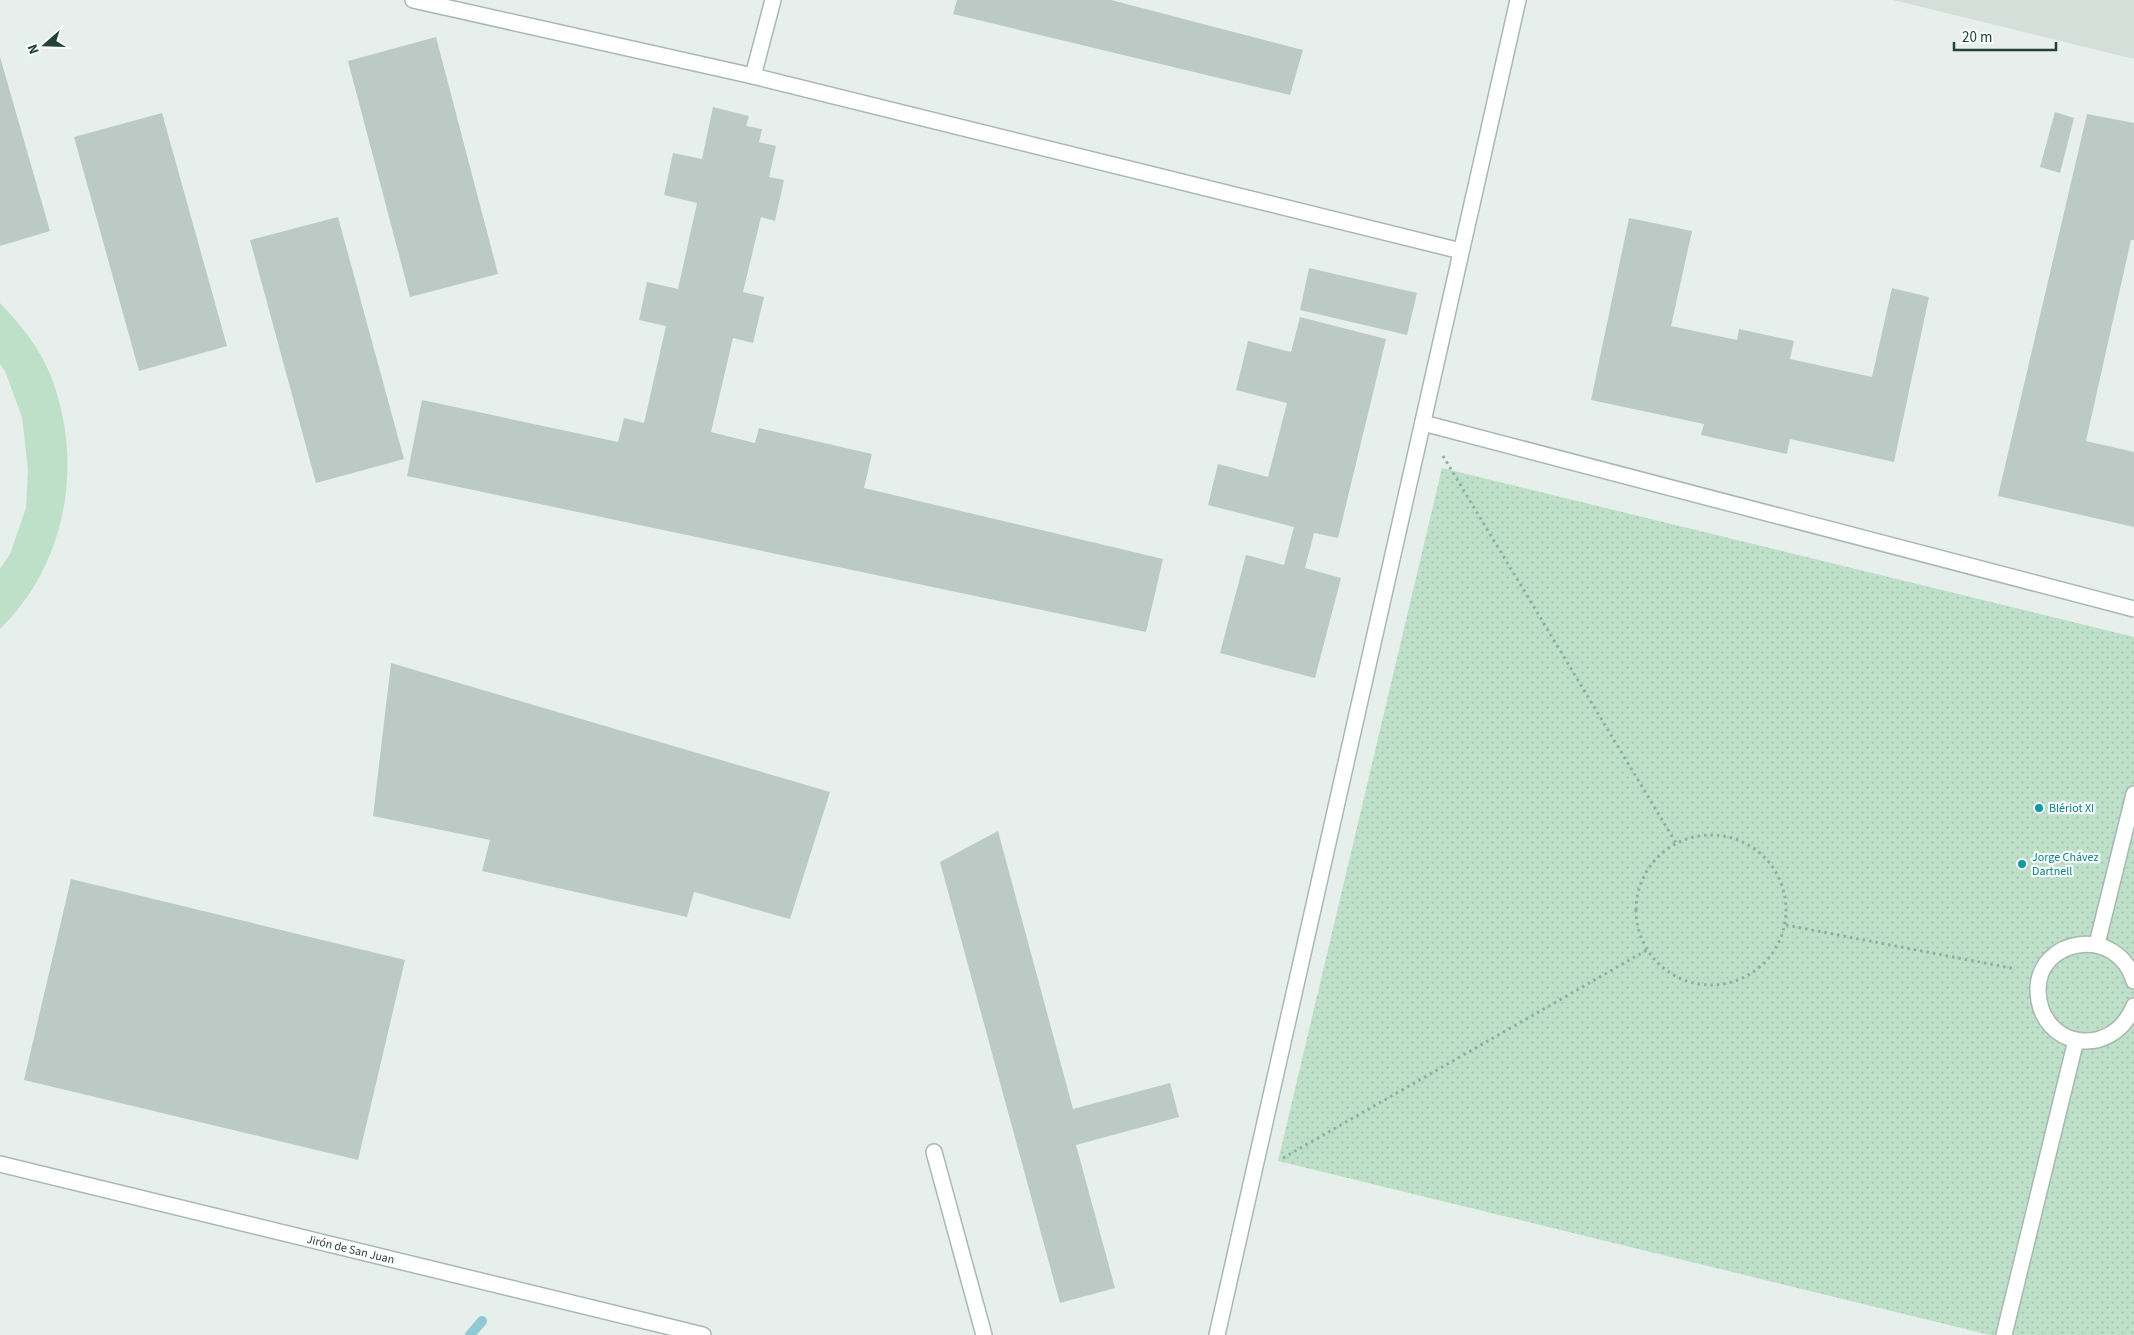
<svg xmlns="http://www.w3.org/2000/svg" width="2134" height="1335" viewBox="0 0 2134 1335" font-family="'Source Sans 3',sans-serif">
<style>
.built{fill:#d4dfda}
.park{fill:url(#park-dots)}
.pitch{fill:#bfe0c8}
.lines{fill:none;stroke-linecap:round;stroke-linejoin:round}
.stream{stroke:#8ec9d4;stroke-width:10}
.building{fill:#bbcac4}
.service-casing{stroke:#a8b8b2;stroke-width:18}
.pedestrian-casing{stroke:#a8b8b2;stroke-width:18}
.path{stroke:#86b3a5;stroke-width:3;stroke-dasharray:2.5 4;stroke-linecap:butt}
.service{stroke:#fff;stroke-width:15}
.pedestrian{stroke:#fff;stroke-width:15}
.culture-dot{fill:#0f9aa8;stroke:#f7fbf9;stroke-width:2}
.labels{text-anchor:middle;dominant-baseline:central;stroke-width:4.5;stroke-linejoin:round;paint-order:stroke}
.culture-label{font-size:12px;fill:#0d838f;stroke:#f7fbf9;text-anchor:start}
.street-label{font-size:12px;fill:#24423a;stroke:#f7fbf9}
</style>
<defs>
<pattern id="park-dots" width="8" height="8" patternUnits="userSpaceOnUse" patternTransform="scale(1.25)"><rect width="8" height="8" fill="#bfe0c8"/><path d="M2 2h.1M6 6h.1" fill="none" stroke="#a4c1ad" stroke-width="1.8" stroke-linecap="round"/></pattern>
</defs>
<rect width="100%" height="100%" fill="#e6efeb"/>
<path class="built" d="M1893 0H2134V59Z"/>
<path class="park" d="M1442 468 2134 637V1335H1990L1278 1161Z"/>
<path class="pitch" d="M0 303C20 324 39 347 50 374 85 461 67 564 0 629V569L10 554 26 508 28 470 22 417 5 371 0 364Z"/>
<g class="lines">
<path class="stream" d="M470 1335 482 1321"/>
</g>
<path class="building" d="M957 0H1111L1303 50 1290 95 953 14Z
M436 37 498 274 410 297 348 61Z
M0 57 50 231 0 246Z
M713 107 749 116 746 126 762 129 759 142 776 146 769 177 784 180 775 221 761 217 743 292 764 297 753 343 733 338 711 432 755 443 759 428 872 454 864 488 1163 559 1146 632 407 476 422 400 618 442 624 418 644 423 666 326 639 320 647 282 678 289 697 203 664 195 673 153 702 159Z
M2055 112 2074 118 2060 173 2040 167Z
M162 113 227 346 139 371 74 137Z
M2087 114 2134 123V240H2131L2086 441 2134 452V527L1998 496Z
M338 217 404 459 316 483 250 240Z
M1629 218 1692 231 1671 326 1737 340 1739 329 1794 341 1790 359 1872 377 1892 288 1929 297 1894 462 1790 439 1787 454 1701 435 1704 424 1591 400Z
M1309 268 1417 293 1407 335 1300 310Z
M1300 317 1386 339 1338 538 1314 533 1305 568 1341 578 1315 678 1220 653 1246 555 1284 565 1294 527 1208 505 1218 464 1268 477 1287 403 1236 390 1248 341 1291 352Z
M391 663 830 792 790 919 694 892 687 917 482 871 490 840 373 816Z
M998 831 1073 1109 1170 1083 1179 1117 1076 1145 1115 1288 1060 1303 940 862Z
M71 879 405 960 358 1160 24 1080Z"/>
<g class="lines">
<defs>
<g id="service">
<path d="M413 0 753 76 1461 251"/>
<path d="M753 76 773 0"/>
<path d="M1423 423 2134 609"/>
<path d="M934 1152 984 1335"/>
<path id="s1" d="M0 1164 703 1335"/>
<path d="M1217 1335 1518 0"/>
</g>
<path id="pedestrian" d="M2097 944 2134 794
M2134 981C2118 925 2037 937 2038 991 2040 1049 2112 1060 2134 1006
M2004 1335 2076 1040"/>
</defs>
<use href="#service" class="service-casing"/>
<use href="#pedestrian" class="pedestrian-casing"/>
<path class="path" d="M1443 456 1676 843
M1636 910a75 75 0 1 1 150 0a75 75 0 1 1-150 0Z
M1786 925 2016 969
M1283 1158 1647 950"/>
<use href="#service" class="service"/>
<use href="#pedestrian" class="pedestrian"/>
</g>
<g class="culture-dot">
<circle cx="2039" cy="808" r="5"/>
<circle cx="2022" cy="864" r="5"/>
</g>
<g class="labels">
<g class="culture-label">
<text x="2049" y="808">Blériot XI</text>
<text x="2032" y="857">Jorge Chávez<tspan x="2032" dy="14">Dartnell</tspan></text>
</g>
<g class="street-label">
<text stroke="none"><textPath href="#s1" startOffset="361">Jirón de San Juan</textPath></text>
</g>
</g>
<g transform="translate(45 45) rotate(250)" stroke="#f7fbf9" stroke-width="4" paint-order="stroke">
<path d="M0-4L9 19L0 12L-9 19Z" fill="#24423a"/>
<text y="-8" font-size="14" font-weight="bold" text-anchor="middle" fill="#24423a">N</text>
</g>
<path d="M1954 42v8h102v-8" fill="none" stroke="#24423a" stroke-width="2.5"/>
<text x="1962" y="42" font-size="15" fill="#24423a" stroke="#f7fbf9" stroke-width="4" paint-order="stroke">20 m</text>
</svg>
